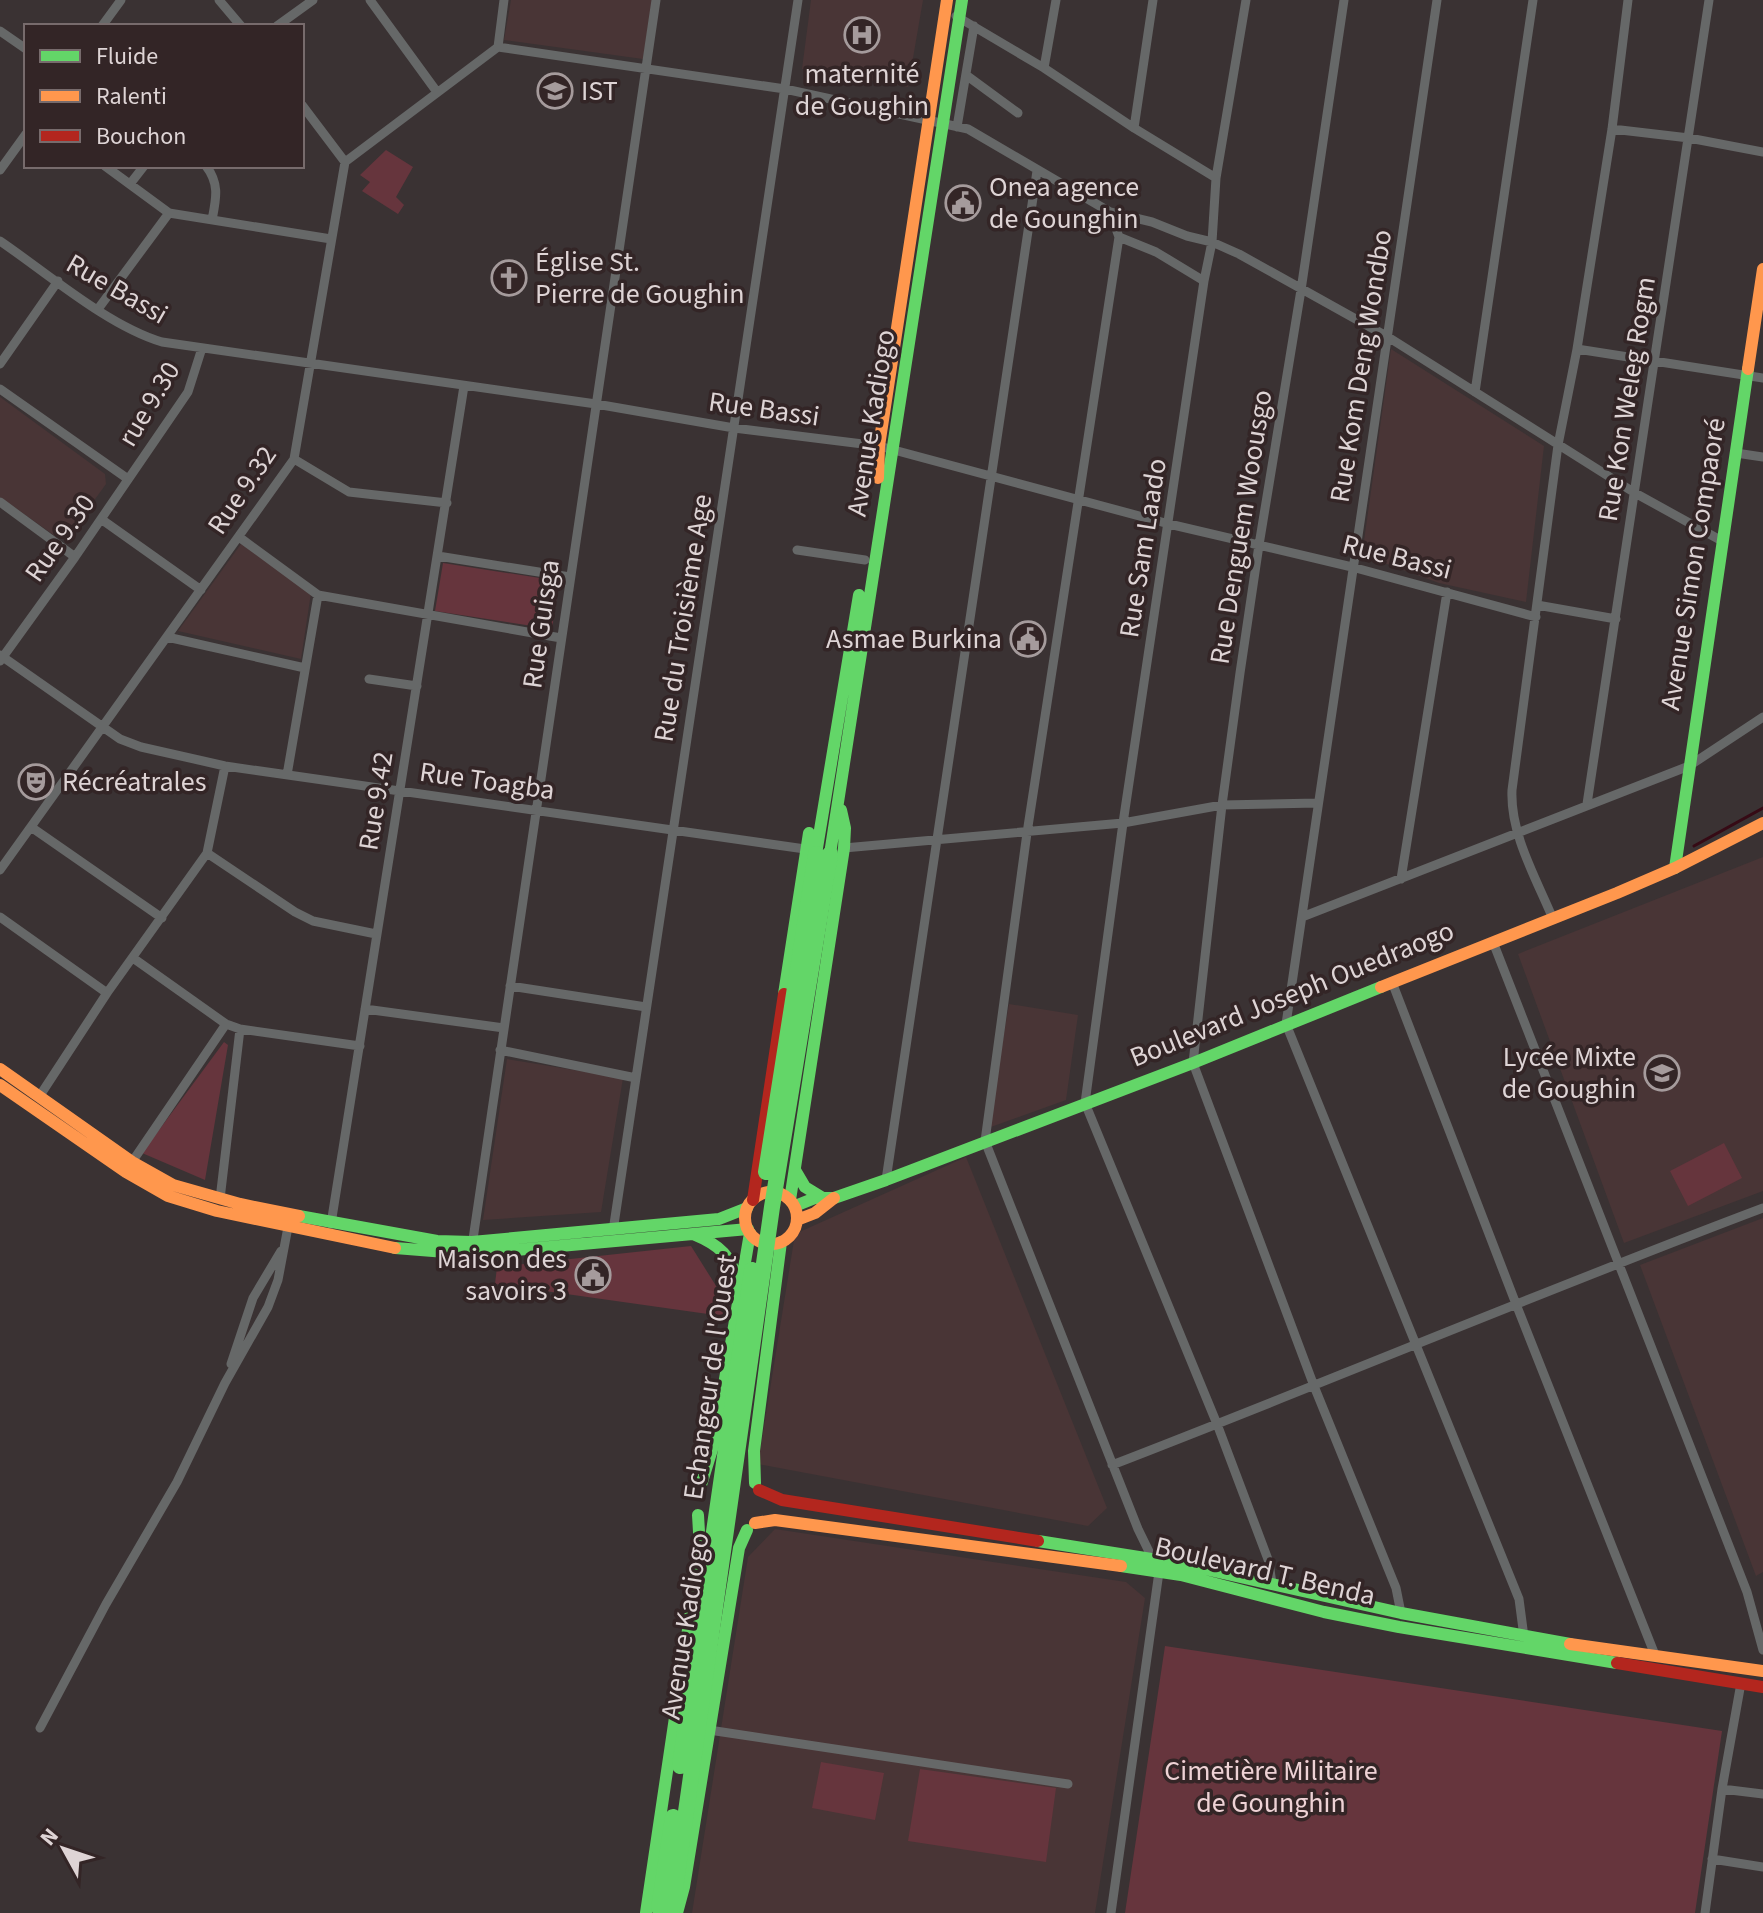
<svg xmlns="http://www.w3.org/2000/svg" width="1763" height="1913" viewBox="0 0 1763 1913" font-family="'Source Sans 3',sans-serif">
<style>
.built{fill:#493536}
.green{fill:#66353d}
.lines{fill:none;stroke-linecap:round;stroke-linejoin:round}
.stream{stroke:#360a15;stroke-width:3}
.street{stroke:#666868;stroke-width:9}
.fast{stroke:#63d668;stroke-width:12}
.slow{stroke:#ff974d;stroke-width:12}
.jam{stroke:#b3261e;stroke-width:12}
.fast-bridge{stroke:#63d668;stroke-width:16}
.labels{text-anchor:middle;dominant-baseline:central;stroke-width:7;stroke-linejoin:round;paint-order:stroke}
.poi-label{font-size:28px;fill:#ded4d5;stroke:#332526;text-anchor:start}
.street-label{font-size:28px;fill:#ded4d5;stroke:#332526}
.park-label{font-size:28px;fill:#eed2d5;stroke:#332526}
</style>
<rect width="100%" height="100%" fill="#3a3233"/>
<path class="built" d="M511 0H652L643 59 504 40Z
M811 0H923L908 87 802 69Z
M1391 349 1544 446 1526 602 1439 583 1362 555Z
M0 397 105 474 106 484 67 538H58L0 497Z
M241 544 311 593 301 659 178 631Z
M1763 857V1191L1624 1243 1518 954Z
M1009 1004 1078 1015 1066 1100 988 1128Z
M507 1059 623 1078 601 1212 483 1220Z
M966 1157 1107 1508 1088 1526 758 1464 795 1234Z
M1763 1218V1572L1756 1576 1640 1265Z
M775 1529 1126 1582 1145 1598 1095 1913H692L748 1557Z"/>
<path class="green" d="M386 150 413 167 396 197 404 205 398 214 362 191 370 182 360 175Z
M443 563 559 581 552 629 435 611Z
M224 1042 228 1045 205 1180 142 1153Z
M1724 1143 1742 1178 1688 1206 1670 1171Z
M691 1246 728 1305 727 1313 722 1316 495 1284 497 1267Z
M1165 1646 1722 1731 1695 1913H1125Z
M821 1762 884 1773 875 1820 812 1808Z
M920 1769 1056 1788 1046 1862 908 1841Z"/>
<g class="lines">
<path class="stream" d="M1694 846 1763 808"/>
<path class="street" d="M219 0 241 26
M370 0 437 92
M1246 0 1216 178 1212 242 1204 281 1123 823 1085 1103 1217 1424 1269 1562 1272 1584
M1344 0 1301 290 1259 545 1240 673 1222 805 1193 1063 1314 1386 1396 1588 1401 1613
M1437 0 1286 1024 1519 1599 1524 1637
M956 16 1044 68 1134 128 1216 178
M102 26 121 0
M277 26 313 0
M0 31 26 49
M498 47 785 89 968 129 1110 212 1152 222 1187 236 1212 242 1239 254 1388 337 1635 493 1722 541
M498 47 504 0
M1044 68 1056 0
M966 75 1018 113
M302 105 345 162
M957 127 974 26
M1134 128 1153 0
M1612 129 1689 138 1763 152
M105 166 169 213 331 239
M206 166C220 184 216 199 212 220
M0 170 26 134
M130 184 144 166
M1110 212 1119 237 1156 252 1204 281
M0 241C47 273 108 326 162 342L596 404 734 428 879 446 1169 524 1352 567 1536 617
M98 309 169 213
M1577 349 1763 378
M0 364 58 281
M0 389 128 479
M1475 392 1533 0
M1736 453 1763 457
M294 459 349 492 447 503
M0 502 75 557
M101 519 201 590
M239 537 318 595 561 638
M797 550 865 560
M438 556 570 577
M1537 605 1616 619
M167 637 305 668
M0 655 120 739 141 747 225 766 805 849
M0 661 75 557 188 392 202 348
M369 679 417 686
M287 775 318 595
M1587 804 1709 0
M31 827 162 918
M844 848 1123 823 1222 805 1317 803
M207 853 295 912 313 921 376 934
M0 870 294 459 345 162 498 47
M1401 879 1447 592
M0 917 107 993
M1302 917 1689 766 1763 717
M1553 919C1536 878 1510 834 1512 790L1558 445 1577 349 1612 129 1628 0
M1493 942 1747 1592 1763 1650
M133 958 226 1024 240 1029 360 1046
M1392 982 1516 1304 1655 1655
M510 986 646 1007
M365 1009 504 1028
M500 1050 636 1078
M39 1097 107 993 207 853 225 766
M132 1162 226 1024
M886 1180 1037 171
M220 1199 240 1029
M331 1224 464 386
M613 1231 798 0
M472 1246 656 0
M231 1364 253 1298 281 1251
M1112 1465C1330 1381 1545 1290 1763 1208
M40 1728 106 1604 177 1482 225 1383 268 1307 278 1280 288 1227
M709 1730 1068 1784
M1722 1789 1763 1794
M1712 1859 1763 1867
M1111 1913 1159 1572 1138 1529 985 1141 1027 833 1119 237
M1705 1913 1722 1789 1741 1683"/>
<path class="fast" d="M816 854 859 595
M830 854 962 0
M1675 868 1748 369
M784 994 809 833
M795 1170 805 1187 823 1198
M790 1200 844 848 845 828 841 810
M795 1206 815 1198H834L886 1180 1193 1063 1381 987
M299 1216 437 1241 472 1242 719 1219 747 1208
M693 1234C720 1245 732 1256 738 1285
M395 1248 471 1254 748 1229
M755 1483 754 1451 781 1242
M701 1485 714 1443 750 1233
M1038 1541 1183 1564 1401 1613 1570 1644
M1121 1566 1181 1575 1324 1612 1399 1627 1617 1663
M646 1913 700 1549 698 1515
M677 1913 684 1887 739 1548 747 1530"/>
<path class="slow" d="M1748 369 1763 269
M878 478 879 446 947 0
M1381 987 1617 893 1675 868 1763 823
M0 1069 132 1162 173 1185 240 1204 299 1216
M0 1085 126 1172 168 1196 217 1211 395 1248
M745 1218a26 26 0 1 1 52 0a26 26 0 1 1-52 0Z
M797 1220 815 1213 834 1198
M755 1523 775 1520 1121 1566
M1570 1644 1763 1671"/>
<path class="jam" d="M753 1200 784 994
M759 1490 782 1500 1038 1541
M1617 1663 1763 1687"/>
<path class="fast-bridge" d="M766 1172 816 854
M680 1766 752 1270
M659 1908 673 1817
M672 1910 772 1207 830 854"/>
</g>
<defs>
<symbol id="hospital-ring" viewBox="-11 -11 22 22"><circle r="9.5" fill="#332526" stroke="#a59b9c" stroke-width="1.5"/><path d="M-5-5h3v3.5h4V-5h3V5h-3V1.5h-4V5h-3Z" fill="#a59b9c"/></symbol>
<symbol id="university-ring" viewBox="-11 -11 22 22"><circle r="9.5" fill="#332526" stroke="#a59b9c" stroke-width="1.5"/><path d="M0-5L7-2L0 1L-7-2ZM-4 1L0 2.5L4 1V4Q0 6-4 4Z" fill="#a59b9c"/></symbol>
<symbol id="civic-ring" viewBox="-11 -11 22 22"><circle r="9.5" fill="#332526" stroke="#a59b9c" stroke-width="1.5"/><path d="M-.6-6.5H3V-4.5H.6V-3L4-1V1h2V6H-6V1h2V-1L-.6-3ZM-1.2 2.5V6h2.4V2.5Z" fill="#a59b9c"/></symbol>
<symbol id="church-ring" viewBox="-11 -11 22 22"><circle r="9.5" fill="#332526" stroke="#a59b9c" stroke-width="1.5"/><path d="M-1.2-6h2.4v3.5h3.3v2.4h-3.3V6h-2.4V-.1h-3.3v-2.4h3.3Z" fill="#a59b9c"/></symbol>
<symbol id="theatre-ring" viewBox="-11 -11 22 22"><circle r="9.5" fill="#332526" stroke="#a59b9c" stroke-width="1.5"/><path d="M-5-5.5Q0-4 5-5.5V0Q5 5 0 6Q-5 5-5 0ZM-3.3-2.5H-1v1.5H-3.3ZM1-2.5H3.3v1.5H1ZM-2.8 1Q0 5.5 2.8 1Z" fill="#a59b9c"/></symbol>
<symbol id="school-ring" viewBox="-11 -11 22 22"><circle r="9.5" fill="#332526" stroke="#a59b9c" stroke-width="1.5"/><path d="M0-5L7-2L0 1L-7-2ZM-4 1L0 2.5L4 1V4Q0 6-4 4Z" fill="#a59b9c"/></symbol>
</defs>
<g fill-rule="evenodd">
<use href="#hospital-ring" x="842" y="15" width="40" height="40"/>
<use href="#university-ring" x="535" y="71" width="40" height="40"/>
<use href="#civic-ring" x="943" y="183" width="40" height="40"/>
<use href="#church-ring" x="489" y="258" width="40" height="40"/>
<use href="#civic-ring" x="1008" y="619" width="40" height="40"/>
<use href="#theatre-ring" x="16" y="762" width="40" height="40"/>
<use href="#school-ring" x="1642" y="1053" width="40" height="40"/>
<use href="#civic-ring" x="573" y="1255" width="40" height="40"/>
</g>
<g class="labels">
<g class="poi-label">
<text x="862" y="74" text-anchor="middle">maternité<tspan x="862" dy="32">de Goughin</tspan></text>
<text x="581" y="91">IST</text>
<text x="989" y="187">Onea agence<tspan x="989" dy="32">de Gounghin</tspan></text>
<text x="535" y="262">Église St.<tspan x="535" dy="32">Pierre de Goughin</tspan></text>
<text x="1002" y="639" text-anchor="end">Asmae Burkina</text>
<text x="62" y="782">Récréatrales</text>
<text x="1636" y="1057" text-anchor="end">Lycée Mixte<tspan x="1636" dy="32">de Goughin</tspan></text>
<text x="567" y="1259" text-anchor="end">Maison des<tspan x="567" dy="32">savoirs 3</tspan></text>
</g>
<g class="street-label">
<text transform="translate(117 289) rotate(30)">Rue Bassi</text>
<text transform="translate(1361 366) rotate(-81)">Rue Kom Deng Wondbo</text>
<text transform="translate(1627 399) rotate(-81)">Rue Kon Weleg Rogm</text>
<text transform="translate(149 404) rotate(-59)">rue 9.30</text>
<text transform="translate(764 409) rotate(8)">Rue Bassi</text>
<text transform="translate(871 423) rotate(-81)">Avenue Kadiogo</text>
<text transform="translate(242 490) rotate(-56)">Rue 9.32</text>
<text transform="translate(1241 527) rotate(-81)">Rue Denguem Woousgo</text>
<text transform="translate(60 538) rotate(-55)">Rue 9.30</text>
<text transform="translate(1143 548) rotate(-81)">Rue Sam Laado</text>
<text transform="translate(1397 557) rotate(14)">Rue Bassi</text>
<text transform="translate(1693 564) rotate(-81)">Avenue Simon Compaoré</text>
<text transform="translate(683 618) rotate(-81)">Rue du Troisième Age</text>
<text transform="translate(541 624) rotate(-82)">Rue Guisga</text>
<text transform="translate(487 781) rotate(8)">Rue Toagba</text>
<text transform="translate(376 801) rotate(-81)">Rue 9.42</text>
<text transform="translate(1292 994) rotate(-22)">Boulevard Joseph Ouedraogo</text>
<text transform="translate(710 1377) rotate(-82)">Echangeur de l'Ouest</text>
<text transform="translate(1265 1571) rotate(13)">Boulevard T. Benda</text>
<text transform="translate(685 1626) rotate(-81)">Avenue Kadiogo</text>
</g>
<g class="park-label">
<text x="1271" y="1771">Cimetière Militaire<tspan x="1271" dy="32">de Gounghin</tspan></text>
</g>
</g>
<rect x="24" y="24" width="280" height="144" fill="#332526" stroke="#776b6c" stroke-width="2"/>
<rect x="40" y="50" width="40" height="12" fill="#63d668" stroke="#776b6c" stroke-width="2"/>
<text x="96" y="64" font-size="24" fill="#ded4d5">Fluide</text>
<rect x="40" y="90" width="40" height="12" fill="#ff974d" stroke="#776b6c" stroke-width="2"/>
<text x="96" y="104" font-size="24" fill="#ded4d5">Ralenti</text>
<rect x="40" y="130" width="40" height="12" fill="#b3261e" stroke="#776b6c" stroke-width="2"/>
<text x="96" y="144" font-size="24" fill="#ded4d5">Bouchon</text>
<g transform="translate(64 1849) rotate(310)" stroke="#332526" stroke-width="6" paint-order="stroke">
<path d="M0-6L14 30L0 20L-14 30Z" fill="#ded4d5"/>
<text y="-12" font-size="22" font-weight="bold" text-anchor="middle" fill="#ded4d5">N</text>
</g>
</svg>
